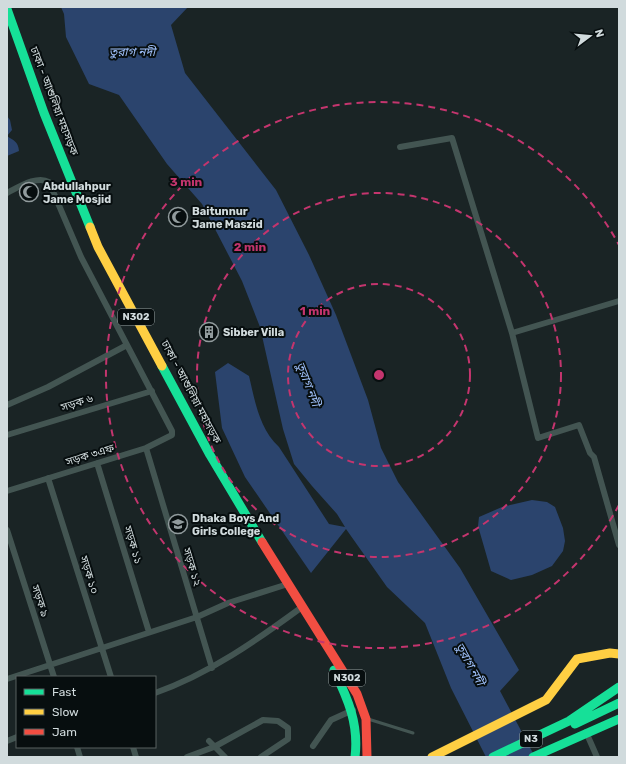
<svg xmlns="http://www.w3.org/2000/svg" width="626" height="764" viewBox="0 0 626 764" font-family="Rubik,'Noto Sans Bengali',sans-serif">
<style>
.water{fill:#2b446d}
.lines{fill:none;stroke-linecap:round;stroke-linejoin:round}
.lane{stroke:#435552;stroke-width:3}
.street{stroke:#435552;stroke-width:6}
.fast{stroke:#16e098;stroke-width:9}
.slow{stroke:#ffcf43;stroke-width:9}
.jam{stroke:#f24e42;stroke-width:9}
.ring{fill:none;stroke:#c4356e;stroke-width:2;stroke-dasharray:7 5}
.labels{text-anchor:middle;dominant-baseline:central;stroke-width:4;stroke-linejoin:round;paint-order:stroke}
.shield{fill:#070e0f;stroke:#949e9f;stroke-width:1}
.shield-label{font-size:10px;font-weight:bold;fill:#d1dbdd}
.street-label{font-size:11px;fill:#d1dbdd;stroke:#070e0f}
.poi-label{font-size:11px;font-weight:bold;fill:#d1dbdd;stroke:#070e0f;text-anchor:start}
.water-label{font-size:12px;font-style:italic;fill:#9ebff9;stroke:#070e0f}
.centre{fill:#c4356e;stroke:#070e0f;stroke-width:2}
.ring-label{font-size:12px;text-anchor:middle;font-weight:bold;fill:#c4356e;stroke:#070e0f;stroke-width:4;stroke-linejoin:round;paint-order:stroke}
</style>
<rect width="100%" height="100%" fill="#1a2425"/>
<path class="water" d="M61 7H188L171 25 185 73 276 190 309 255 336 315 368 400 381 448 398 482 460 568 519 670 500 691 535 757H486L451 688 425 623 387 587 346 529 311 573 245 477 222 428 215 372 228 363 249 376C255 401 259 428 279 447L329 524 345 527 337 514 312 486 294 464 283 429 260 327 242 281 202 204 167 164 119 95 89 84 66 37 64 14Z
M7 116 10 120 12 130 7 136C14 141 18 141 19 151L7 156Z
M532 500 547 502 555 507 563 528 565 541 563 551 552 566 532 575 511 580 491 571 478 526 479 517 502 507Z"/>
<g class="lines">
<path class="lane" d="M368 719 413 733"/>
<path class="street" d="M400 147 452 138 512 333 619 301
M7 193C19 187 37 175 49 182L81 257 172 431V435L146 448 7 491
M512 333 538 438 579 425 590 453 594 457 619 545
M7 405 48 387 127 345
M7 435 152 391
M146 448 212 668
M97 463 149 632
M48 478 111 677
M7 530 54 677
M7 679 197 617 228 603 288 584
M155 693C209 674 257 640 302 607
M586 732 597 757
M7 741 17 737
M209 741 225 757
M313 746 331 720 353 710
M77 747 80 757
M133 747 136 757
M187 757 214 747 263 720 278 721 288 728V739L261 757"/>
<path class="fast" d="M7 9 44 113 90 227
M162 366 210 455 262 542
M334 670C348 699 359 724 355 757
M575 724 619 703
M493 757 569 721 619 687
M533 757 619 719"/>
<path class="slow" d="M90 227 98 247 162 366
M432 757 546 700 577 659 610 653 619 654"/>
<path class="jam" d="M262 542 357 694 366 719 367 757"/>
</g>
<g class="ring">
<circle cx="379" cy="375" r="91"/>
<circle cx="379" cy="375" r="182"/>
<path d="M619 505A273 273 0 1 1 619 245"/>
</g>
<defs>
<symbol id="mosque-ring" viewBox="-11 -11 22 22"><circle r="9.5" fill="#070e0f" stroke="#919b9d" stroke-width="1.5"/><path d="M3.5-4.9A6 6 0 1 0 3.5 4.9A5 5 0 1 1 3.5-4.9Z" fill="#919b9d"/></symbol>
<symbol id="building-ring" viewBox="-11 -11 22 22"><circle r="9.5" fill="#070e0f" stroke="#919b9d" stroke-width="1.5"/><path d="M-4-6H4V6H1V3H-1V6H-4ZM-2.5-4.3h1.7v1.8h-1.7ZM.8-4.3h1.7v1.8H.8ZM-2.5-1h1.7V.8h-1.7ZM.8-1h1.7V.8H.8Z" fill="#919b9d"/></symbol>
<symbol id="university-ring" viewBox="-11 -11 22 22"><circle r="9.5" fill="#070e0f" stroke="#919b9d" stroke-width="1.5"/><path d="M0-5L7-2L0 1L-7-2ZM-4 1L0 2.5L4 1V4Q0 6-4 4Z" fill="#919b9d"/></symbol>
</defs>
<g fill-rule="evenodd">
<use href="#mosque-ring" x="18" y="181" width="22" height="22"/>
<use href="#mosque-ring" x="167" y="206" width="22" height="22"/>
<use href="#building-ring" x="198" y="321" width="22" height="22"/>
<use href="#university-ring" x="167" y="513" width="22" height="22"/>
</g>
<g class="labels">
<g class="shield">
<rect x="118" y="309" width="36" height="16" rx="3"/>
<rect x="329" y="670" width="36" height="16" rx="3"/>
<rect x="520" y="731" width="22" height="16" rx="3"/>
</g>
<g class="shield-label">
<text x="136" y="317">N302</text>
<text x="347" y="678">N302</text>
<text x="531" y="739">N3</text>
</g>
<g class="street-label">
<text transform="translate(54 101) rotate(69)">ঢাকা - আশুলিয়া মহাসড়ক</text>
<text transform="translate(191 392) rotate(62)">ঢাকা - আশুলিয়া মহাসড়ক</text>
<text transform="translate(77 403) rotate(-17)">সড়ক ৬</text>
<text transform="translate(90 455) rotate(-17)">সড়ক ৩এফ</text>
<text transform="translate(133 545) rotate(73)">সড়ক ১১</text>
<text transform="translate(192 567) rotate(73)">সড়ক ১২</text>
<text transform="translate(89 575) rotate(73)">সড়ক ১০</text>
<text transform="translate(40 601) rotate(72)">সড়ক ৯</text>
</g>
<g class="poi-label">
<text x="43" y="186">Abdullahpur<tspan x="43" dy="13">Jame Mosjid</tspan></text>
<text x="192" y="211">Baitunnur<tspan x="192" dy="13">Jame Maszid</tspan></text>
<text x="223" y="332">Sibber Villa</text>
<text x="192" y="518">Dhaka Boys And<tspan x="192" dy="13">Girls College</tspan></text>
</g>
<g class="water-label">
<text x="132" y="52">তুরাগ নদী</text>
<text transform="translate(308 384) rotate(69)">তুরাগ নদী</text>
<text transform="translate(470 664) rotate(61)">তুরাগ নদী</text>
</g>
</g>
<circle cx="379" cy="375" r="6" class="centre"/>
<g class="ring-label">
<text x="186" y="186">3 min</text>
<text x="250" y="251">2 min</text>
<text x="315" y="315">1 min</text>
</g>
<rect width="626" height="764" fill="none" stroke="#d1dbdd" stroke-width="16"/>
<rect x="16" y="676" width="140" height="72" fill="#070e0f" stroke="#586061"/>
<rect x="24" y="689" width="20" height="6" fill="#16e098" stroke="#586061"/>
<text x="52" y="696" font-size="12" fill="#d1dbdd">Fast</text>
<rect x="24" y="709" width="20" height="6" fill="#ffcf43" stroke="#586061"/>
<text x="52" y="716" font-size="12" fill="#d1dbdd">Slow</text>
<rect x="24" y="729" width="20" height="6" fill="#f24e42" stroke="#586061"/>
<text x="52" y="736" font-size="12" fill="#d1dbdd">Jam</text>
<g transform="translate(590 36) rotate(74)" stroke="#070e0f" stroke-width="3" paint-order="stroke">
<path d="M0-3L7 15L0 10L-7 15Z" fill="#d1dbdd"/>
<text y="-6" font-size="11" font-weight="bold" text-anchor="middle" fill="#d1dbdd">N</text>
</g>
</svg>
